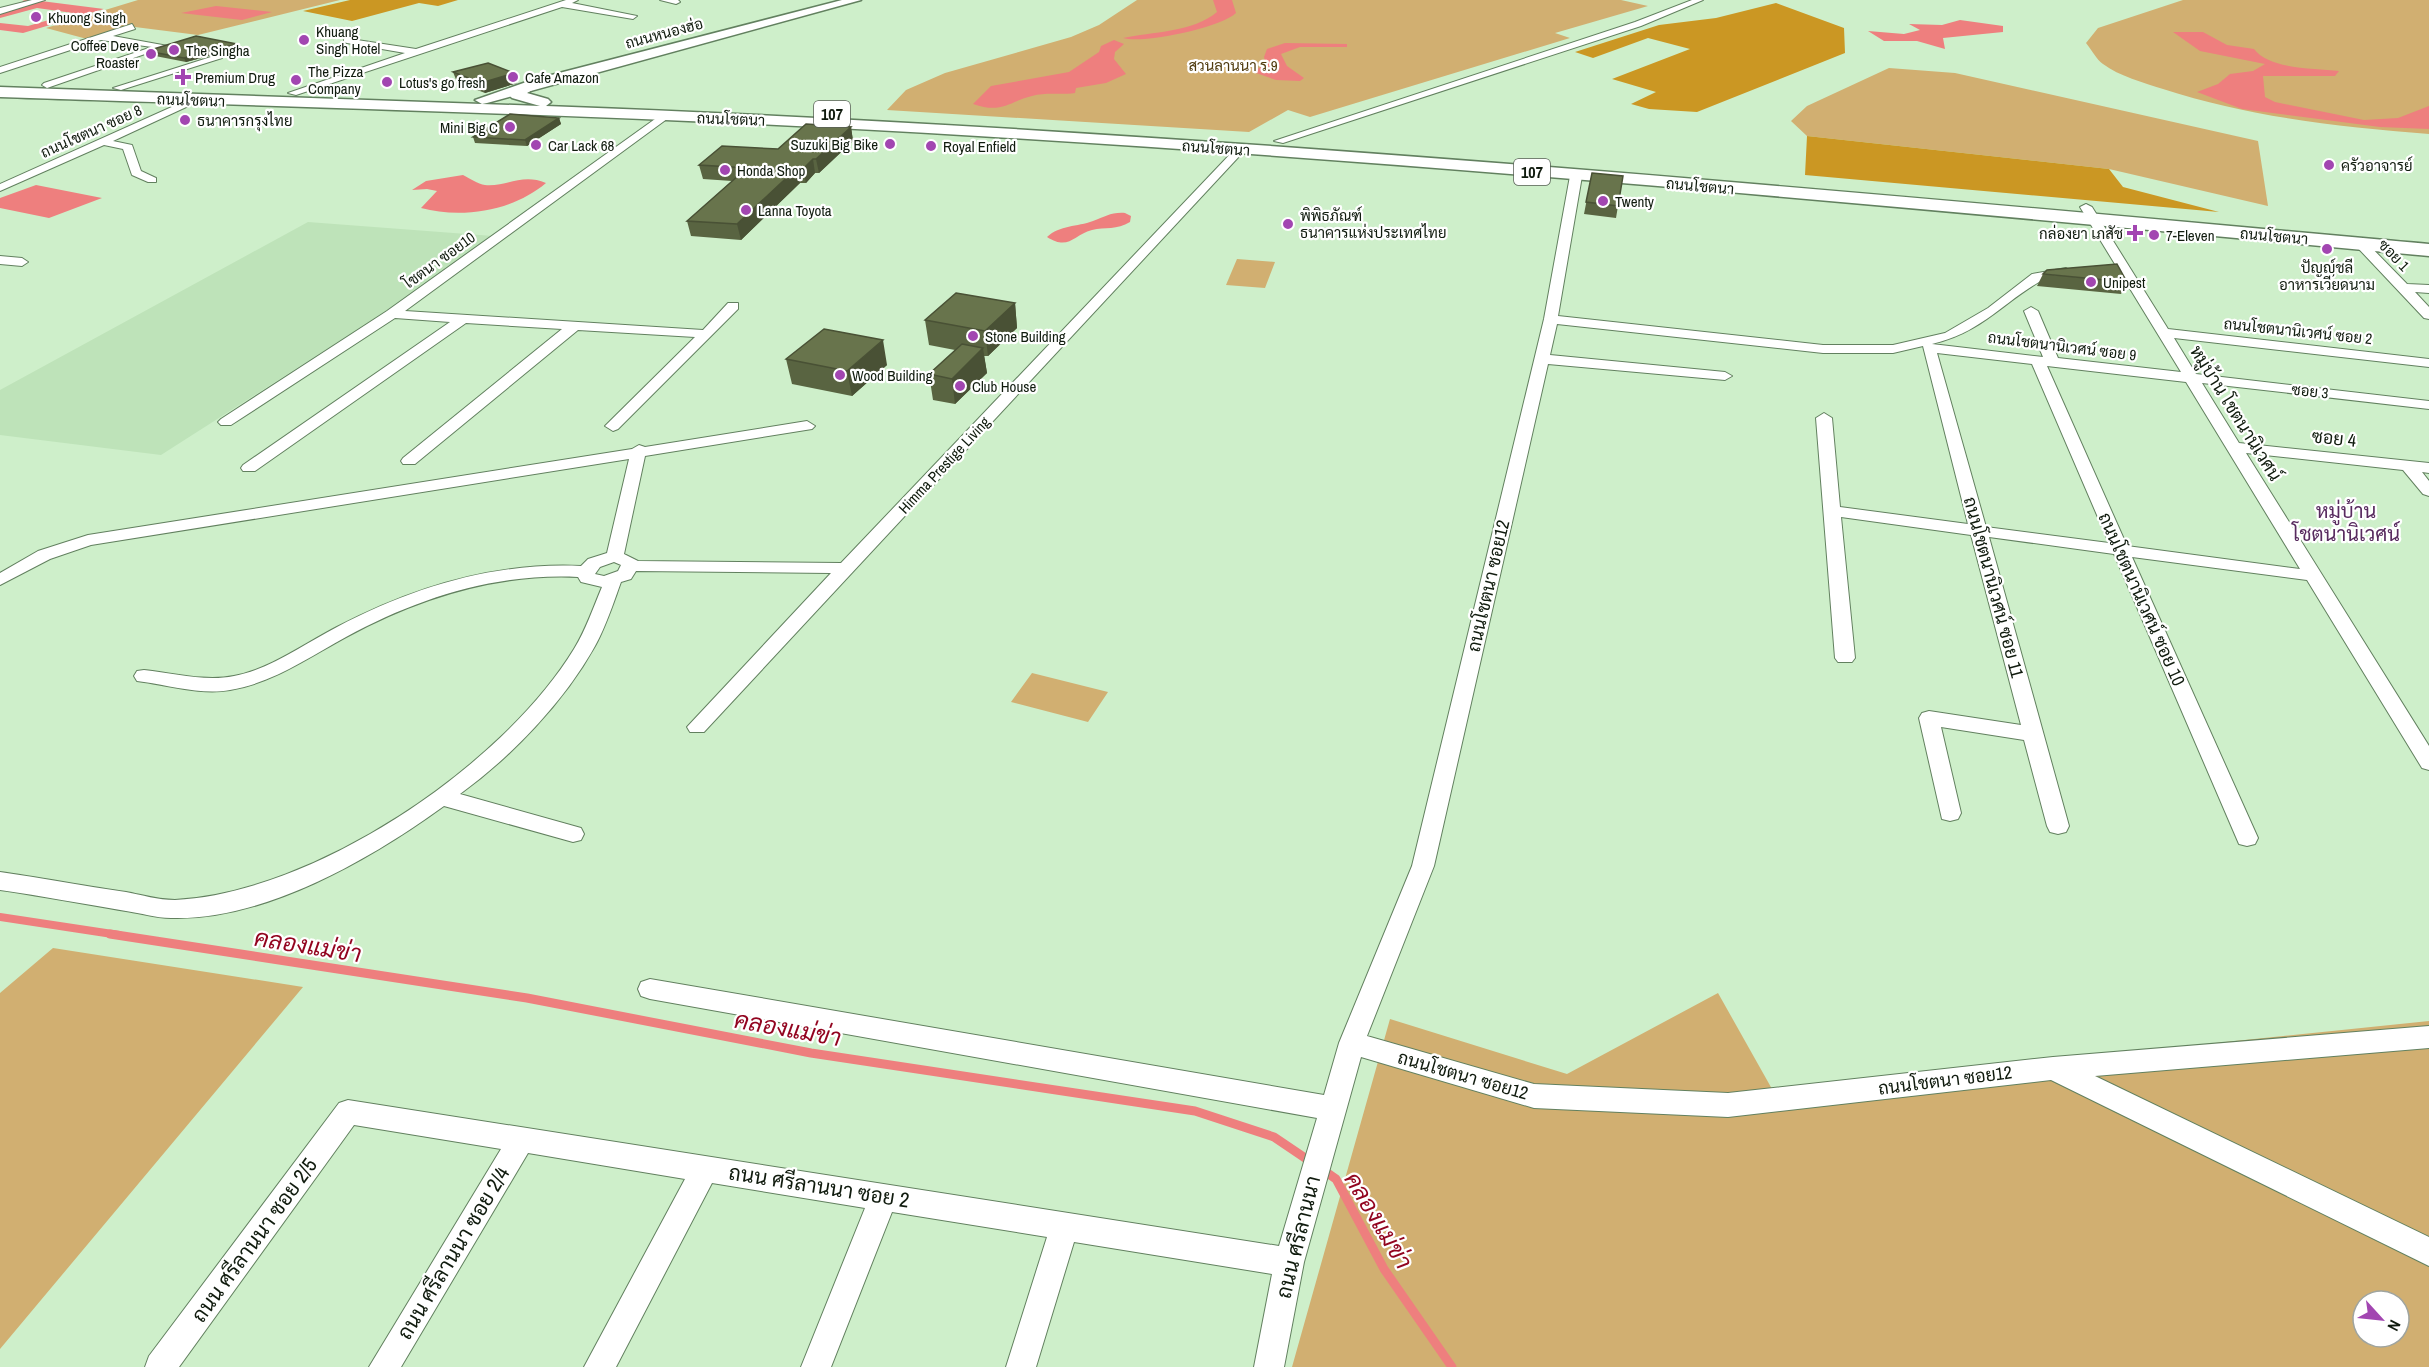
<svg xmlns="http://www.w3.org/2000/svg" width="2429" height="1367" viewBox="0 0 2429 1367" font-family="'Archivo Narrow',Sarabun,sans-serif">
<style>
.built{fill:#bee3b9}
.green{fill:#d1af71;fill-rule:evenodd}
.forest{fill:#cb9723}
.water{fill:#ee7f7e}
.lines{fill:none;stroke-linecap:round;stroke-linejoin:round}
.stream-far2{stroke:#ee7f7e;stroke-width:3}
.stream-far1{stroke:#ee7f7e;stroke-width:8}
.stream{stroke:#ee7f7e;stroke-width:9}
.street-casing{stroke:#62805f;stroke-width:2}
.secondary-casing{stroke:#62805f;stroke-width:3}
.primary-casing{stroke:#62805f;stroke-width:3}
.street{fill:#fff;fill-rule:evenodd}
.secondary{fill:#fff;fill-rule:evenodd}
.primary{fill:#fff;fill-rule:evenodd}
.wall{fill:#596441}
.shaded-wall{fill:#495135}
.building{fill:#68744c;stroke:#495135;stroke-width:1.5}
.poi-dot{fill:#a246b1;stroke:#fff;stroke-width:2}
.labels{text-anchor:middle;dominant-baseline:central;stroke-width:4.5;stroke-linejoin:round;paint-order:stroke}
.far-poi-label{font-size:15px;fill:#101b0e;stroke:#fff;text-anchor:start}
.far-street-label{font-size:15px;fill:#101b0e;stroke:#fff}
.far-park-label{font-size:15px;fill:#4f3a0d;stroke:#fff}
.shield{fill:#fff;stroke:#585f56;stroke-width:1.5}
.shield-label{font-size:16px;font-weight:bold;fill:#101b0e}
.street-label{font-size:18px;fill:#101b0e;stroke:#fff}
.neighbourhood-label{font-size:20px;fill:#582b5f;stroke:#fff}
.near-street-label{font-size:21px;fill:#101b0e;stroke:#fff}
.near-water-label{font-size:24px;font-style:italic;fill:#92041f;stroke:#fff}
</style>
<rect width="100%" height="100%" fill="#ceefca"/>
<path class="built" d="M308 222 493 236 377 317 161 455 0 435V390Z"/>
<path class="green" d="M138 0H340L198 35 135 27 87 39 46 28Z
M1137 0H1621L1648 6 1555 33 1570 38 1310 117 1288 110 1249 132 887 110 906 90 945 73 1071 37 1099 25Z
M2183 0H2429V134C2339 127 2249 117 2163 89 2144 83 2119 76 2103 64 2097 60 2091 49 2086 43L2098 28Z
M1889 68 1955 73 2258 141 2268 206 2109 169 1807 136 1791 121 1807 106Z
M1237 259 1275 262 1265 288 1226 285Z
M1032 673 1108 692 1088 722 1011 702Z
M53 948 303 987 0 1349V993Z
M1718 993 1772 1089 2429 1021V1367H1292L1390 1019 1567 1074ZM2363 1301H2399V1337H2363Z"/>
<path class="forest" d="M350 0H458L438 6 419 3 352 21 303 11Z
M1776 3 1844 28 1845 53 1697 112 1649 109 1631 104 1656 92 1612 79 1690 49 1648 38 1593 58 1575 52 1659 25 1716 18Z
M1807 136 2109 169 2123 187 2219 212 1805 175Z"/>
<path class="water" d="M1213 0H1232L1236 13C1220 28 1143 44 1123 38 1151 32 1194 32 1217 12Z
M41 1 104 9 23 33 0 30V23L28 26 73 13 37 8 0 18V13Z
M216 6 272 12 242 20 181 13Z
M1960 20 2003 26V32L1943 38 1945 49 1917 41H1884L1868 31 1904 34 1920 30 1909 24 1942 25Z
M2173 32H2203L2227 45 2254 49C2270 70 2315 68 2339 71L2335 76H2263L2265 97 2275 102 2364 120 2398 118 2429 106V129L2380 127 2242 109 2197 92 2218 84 2230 74 2253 71 2265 64 2200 51Z
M1114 40 1124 44 1115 52 1114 59 1126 74 1106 83 1076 88 1075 93C1061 95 1045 92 1032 96 1008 102 1002 114 973 104L991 86 1069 72 1099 52 1101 46Z
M1285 43 1347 44V47H1300L1281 54 1287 66 1304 78 1300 81 1276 80 1256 73 1254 71 1266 64 1264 57 1267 49Z
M463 175C469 178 478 184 485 185 506 187 522 173 546 183 513 211 462 219 421 208L437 191 427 189 412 190 426 181Z
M36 185 102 198 49 218 0 208V198Z
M1125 213 1131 216 1130 222C1117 230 1105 227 1092 230 1073 235 1069 251 1047 237 1060 225 1077 227 1093 221 1105 217 1111 212 1125 213Z"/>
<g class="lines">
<path class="stream-far2" d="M31 0 24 2 34 3"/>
<path class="stream-far1" d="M0 917 119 935"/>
<path class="stream" d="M110 934 527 998 811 1053 1195 1111 1274 1137 1311 1162
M1323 1170 1336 1179 1384 1269 1452 1367"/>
<defs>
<path id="street" d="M32 0H45L0 14V8Z
M566 0H578L572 3 637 16 633 19 562 7 296 95 288 93 405 53 347 43 344 42V38L416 49Z
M660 0H678L680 2 676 4Z
M1692 0H1703L1641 26 1283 143 1274 141 1635 22Z
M132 24 135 29 113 36 168 46 47 88 42 85 44 83 152 47 101 40 0 73V67Z
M214 56 222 58 121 90 113 88Z
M194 97 199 100 197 102 113 141 132 145 141 171 156 178V182H148L132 175 123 149 104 145 0 191V184Z
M662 114 671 116 405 311 703 330 728 303H738V309L618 429 613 431 605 426 695 337 578 330 415 464H403L401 461 403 458 562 329 466 323 255 471H243L241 468 243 465 450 322 395 318 231 425H221L218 422 221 419 387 311Z
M1236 148 1245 150 704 732H690L687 727 831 573 636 571 631 579 621 582C613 604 606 626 595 646 564 702 511 757 460 794L581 828 584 834 581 840 573 842 444 806C371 859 264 921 171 918 155 918 141 913 126 911 84 904 42 896 0 890V872C42 878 84 886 126 892 142 895 158 900 175 900 314 893 502 767 574 649 586 630 593 608 602 587L581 582 578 577C495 573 418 598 346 637 309 657 273 683 230 690 202 695 172 686 144 682L137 681 134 676 137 671 144 670C173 673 205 682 234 676 271 669 304 644 337 627 413 587 495 562 581 566L588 559 607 553 629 459 91 545 50 559 0 585V573L38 551 88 535 632 449 639 445 645 447 807 421 815 426 812 429 645 456 624 554 638 561 841 563ZM614 562 621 565 618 571 604 576 595 574 600 567Z
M1576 173 1582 176 1558 316 1823 345H1893L1945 333 1988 308 2032 274 2066 268 2072 272 2070 275C2061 277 2047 277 2039 282 2000 305 1980 333 1932 344L2043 357 2024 311 2031 307 2038 311 2058 358 2181 372 2080 207 2086 204 2092 207 2168 329 2429 359V367L2174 338 2196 374 2429 401V409L2202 383 2239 443 2429 463V473L2422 472 2429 481V496L2423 494 2403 470 2246 453 2429 746V770L2422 768 2307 580 2132 557 2258 838 2255 844 2247 846 2239 844 2114 554 1989 537 2069 826 2066 832 2058 834 2050 832 2047 826 2024 740 1941 727 1961 813 1958 819 1950 821 1942 819 1919 718 1922 713 1929 711 2021 725 1971 535 1841 517 1855 658 1852 662H1838L1835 658 1816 418 1824 413 1832 418 1840 507 1968 524 1923 346 1893 353H1823L1557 324 1550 355 1725 372 1732 376 1725 380 1548 364 1434 866 1367 1036 1534 1084 1728 1093 2053 1057 2429 1026V1048L2095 1076 2429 1237V1266L2051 1080 1728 1117 1534 1108 1361 1057 1304 1262 1284 1367H1254L1272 1274 1074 1242 1036 1367H1006L1047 1237 892 1212 831 1367H801L865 1208 712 1183 616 1367H584L685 1179 528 1153 401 1367H369L501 1149 354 1125 179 1367H145L149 1356 339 1103 348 1100 1279 1246 1317 1118 650 999 641 996 638 989 641 982 650 979 1324 1095 1339 1043 1412 866 1544 319 1570 176ZM1937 353 2032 364 2109 543 1986 527ZM2047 366 2186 382 2300 569 2127 546Z
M2361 240 2365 241 2407 284 2429 285V293L2415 292 2429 307V319L2424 318 2357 247V241Z
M0 256 22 258 28 262 22 266 0 264Z"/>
<path id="secondary" d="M842 0H861L487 103 482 104 475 100 532 80Z"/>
<path id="primary" d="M537 79 544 83 527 93 548 99 551 102 546 106C1175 129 1802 187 2429 244V256C1946 211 1462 165 978 136 652 116 326 108 0 97V87L540 106 512 98 509 95 515 88Z"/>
</defs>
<use href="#street" class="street-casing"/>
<use href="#secondary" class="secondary-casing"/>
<use href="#primary" class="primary-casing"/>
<use href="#street" class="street"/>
<use href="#secondary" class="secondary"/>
<use href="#primary" class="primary"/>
</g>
<path class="wall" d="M237 44 239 48 186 62 150 55 147 51Z
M453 72 514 73 517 83 485 93 457 82Z
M559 118 561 124 527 146 475 143 473 137Z
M851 127 853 141 819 173H815L806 183H800L741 240 691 236 687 221 732 181 703 179 699 165 778 149Z
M1592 173 1618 206 1616 218 1584 214Z
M2043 274 2127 282 2121 294 2037 286Z
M1015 303 1017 328 988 356H984L987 373 955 404 933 400 929 374 955 350 929 345 925 320Z
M786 359 887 365 852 396 792 384Z"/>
<path class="shaded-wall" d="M237 44 239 48 186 62 184 58Z
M514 73 517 83 485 93 481 83Z
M559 118 561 124 527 146 525 140Z
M851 127 853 141 819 173 816 159Z
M813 159 815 173 806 183 803 169Z
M797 168 800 183 741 240 737 224Z
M1015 303 1017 328 988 356 985 331Z
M883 340 887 365 852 396 847 371Z
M983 348 987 373 955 404 952 379Z"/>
<path class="building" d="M196 36 237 44 184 58 147 51Z
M488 63 514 73 481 83 453 72Z
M510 114 559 118 525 140 473 137Z
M806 124 851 127 816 159H813L803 169 797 168 737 224 687 221 747 168 699 165 722 146 778 149Z
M1592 173 1623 176 1618 206 1586 202Z
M2117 264 2127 282 2043 274 2047 270Z
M956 293 1015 303 985 331 925 320Z
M824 329 883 340 847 371 786 359Z
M962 344 983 348 952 379 929 374Z"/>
<g class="poi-dot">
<circle cx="36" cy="17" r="6"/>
<circle cx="304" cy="40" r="6"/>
<circle cx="174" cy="50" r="6"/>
<circle cx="151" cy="54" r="6"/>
<path d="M180 68h6v6h6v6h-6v6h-6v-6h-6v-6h6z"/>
<circle cx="513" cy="77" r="6"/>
<circle cx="296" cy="80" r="6"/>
<circle cx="387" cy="82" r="6"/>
<circle cx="185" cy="120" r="6"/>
<circle cx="510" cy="127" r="6"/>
<circle cx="890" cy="144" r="6"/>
<circle cx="536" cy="145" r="6"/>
<circle cx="931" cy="146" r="6"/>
<circle cx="2329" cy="165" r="6"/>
<circle cx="725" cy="170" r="6"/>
<circle cx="1603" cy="201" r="6"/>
<circle cx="746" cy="210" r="6"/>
<circle cx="1288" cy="224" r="6"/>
<path d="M2132 224h6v6h6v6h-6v6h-6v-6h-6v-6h6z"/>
<circle cx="2154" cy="235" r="6"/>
<circle cx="2327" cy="249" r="6"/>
<circle cx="2091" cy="282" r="6"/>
<circle cx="973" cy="336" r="6"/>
<circle cx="840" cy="375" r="6"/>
<circle cx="960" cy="386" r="6"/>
</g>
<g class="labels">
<g class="far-poi-label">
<text x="48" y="17">Khuong Singh</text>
<text x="316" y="31">Khuang<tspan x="316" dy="17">Singh Hotel</tspan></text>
<text x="139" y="45" text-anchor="end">Coffee Deve<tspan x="139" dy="17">Roaster</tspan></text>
<text x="186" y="50">The Singha</text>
<text x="308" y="71">The Pizza<tspan x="308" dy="17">Company</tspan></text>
<text x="195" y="77">Premium Drug</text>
<text x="525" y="77">Cafe Amazon</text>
<text x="399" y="82">Lotus's go fresh</text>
<text x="197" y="120">ธนาคารกรุงไทย</text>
<text x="498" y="127" text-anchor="end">Mini Big C</text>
<text x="878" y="144" text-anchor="end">Suzuki Big Bike</text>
<text x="548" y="145">Car Lack 68</text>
<text x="943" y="146">Royal Enfield</text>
<text x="2341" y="165">ครัวอาจารย์</text>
<text x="737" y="170">Honda Shop</text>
<text x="1615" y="201">Twenty</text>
<text x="758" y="210">Lanna Toyota</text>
<text x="1300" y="215">พิพิธภัณฑ์<tspan x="1300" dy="17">ธนาคารแห่งประเทศไทย</tspan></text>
<text x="2123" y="233" text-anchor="end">กล่องยา เภสัช</text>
<text x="2166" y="235">7-Eleven</text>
<text x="2327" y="267" text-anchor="middle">ปัญญ์ชลี<tspan x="2327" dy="17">อาหารเวียดนาม</tspan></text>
<text x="2103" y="282">Unipest</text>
<text x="985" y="336">Stone Building</text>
<text x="852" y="375">Wood Building</text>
<text x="972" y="386">Club House</text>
</g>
<g class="far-street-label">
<text transform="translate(664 33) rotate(-15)">ถนนหนองฮ่อ</text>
<text transform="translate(191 100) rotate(2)">ถนนโชตนา</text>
<text transform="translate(731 119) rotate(2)">ถนนโชตนา</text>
<text transform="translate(91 131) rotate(-24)">ถนนโชตนา ซอย 8</text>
<text transform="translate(1216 148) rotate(4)">ถนนโชตนา</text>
<text transform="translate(1700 186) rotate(5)">ถนนโชตนา</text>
<text transform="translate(2274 236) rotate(5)">ถนนโชตนา</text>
<text transform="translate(2394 255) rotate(46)">ซอย 1</text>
<text transform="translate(439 260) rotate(-36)">โชตนา ซอย10</text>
<text transform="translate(2298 331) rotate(6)">ถนนโชตนานิเวศน์ ซอย 2</text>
<text transform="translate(2062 346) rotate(7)">ถนนโชตนานิเวศน์ ซอย 9</text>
<text transform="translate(2310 391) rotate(6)">ซอย 3</text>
<text transform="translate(944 465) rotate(-47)">Himma Prestige Living</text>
</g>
<g class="far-park-label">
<text x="1233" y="65">สวนลานนา ร.9</text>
</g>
<g class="shield">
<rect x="814" y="101" width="36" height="26" rx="4.5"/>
<rect x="1514" y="159" width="36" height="26" rx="4.5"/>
</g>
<g class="shield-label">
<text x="832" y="114">107</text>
<text x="1532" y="172">107</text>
</g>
<g class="street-label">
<text transform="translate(2236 413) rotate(58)">หมู่บ้าน โชตนานิเวศน์</text>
<text transform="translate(2334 438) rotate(6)">ซอย 4</text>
<text transform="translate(1488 586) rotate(-77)">ถนนโชตนา ซอย12</text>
<text transform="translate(1994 587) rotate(75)">ถนนโชตนานิเวศน์ ซอย 11</text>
<text transform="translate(2142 599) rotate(66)">ถนนโชตนานิเวศน์ ซอย 10</text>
<text transform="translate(1463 1075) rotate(16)">ถนนโชตนา ซอย12</text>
<text transform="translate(1945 1080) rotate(-7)">ถนนโชตนา ซอย12</text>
</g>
<g class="neighbourhood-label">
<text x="2346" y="510">หมู่บ้าน<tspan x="2346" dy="23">โชตนานิเวศน์</tspan></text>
</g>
<g class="near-street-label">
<text transform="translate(819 1186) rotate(9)">ถนน ศรีลานนา ซอย 2</text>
<text transform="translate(1298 1237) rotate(-76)">ถนน ศรีลานนา</text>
<text transform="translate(254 1240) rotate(-54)">ถนน ศรีลานนา ซอย 2/5</text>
<text transform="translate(453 1253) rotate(-59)">ถนน ศรีลานนา ซอย 2/4</text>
</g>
<g class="near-water-label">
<text transform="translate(308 945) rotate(9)">คลองแม่ข่า</text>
<text transform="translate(788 1028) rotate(10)">คลองแม่ข่า</text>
<text transform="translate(1379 1220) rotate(59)">คลองแม่ข่า</text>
</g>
</g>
<g transform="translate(2381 1319) rotate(117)"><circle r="28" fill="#ffffff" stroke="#9fa49f" stroke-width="1.5"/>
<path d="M0-4.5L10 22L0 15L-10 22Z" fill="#a246b1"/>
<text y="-9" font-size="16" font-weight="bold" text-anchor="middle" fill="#101b0e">N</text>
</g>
</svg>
